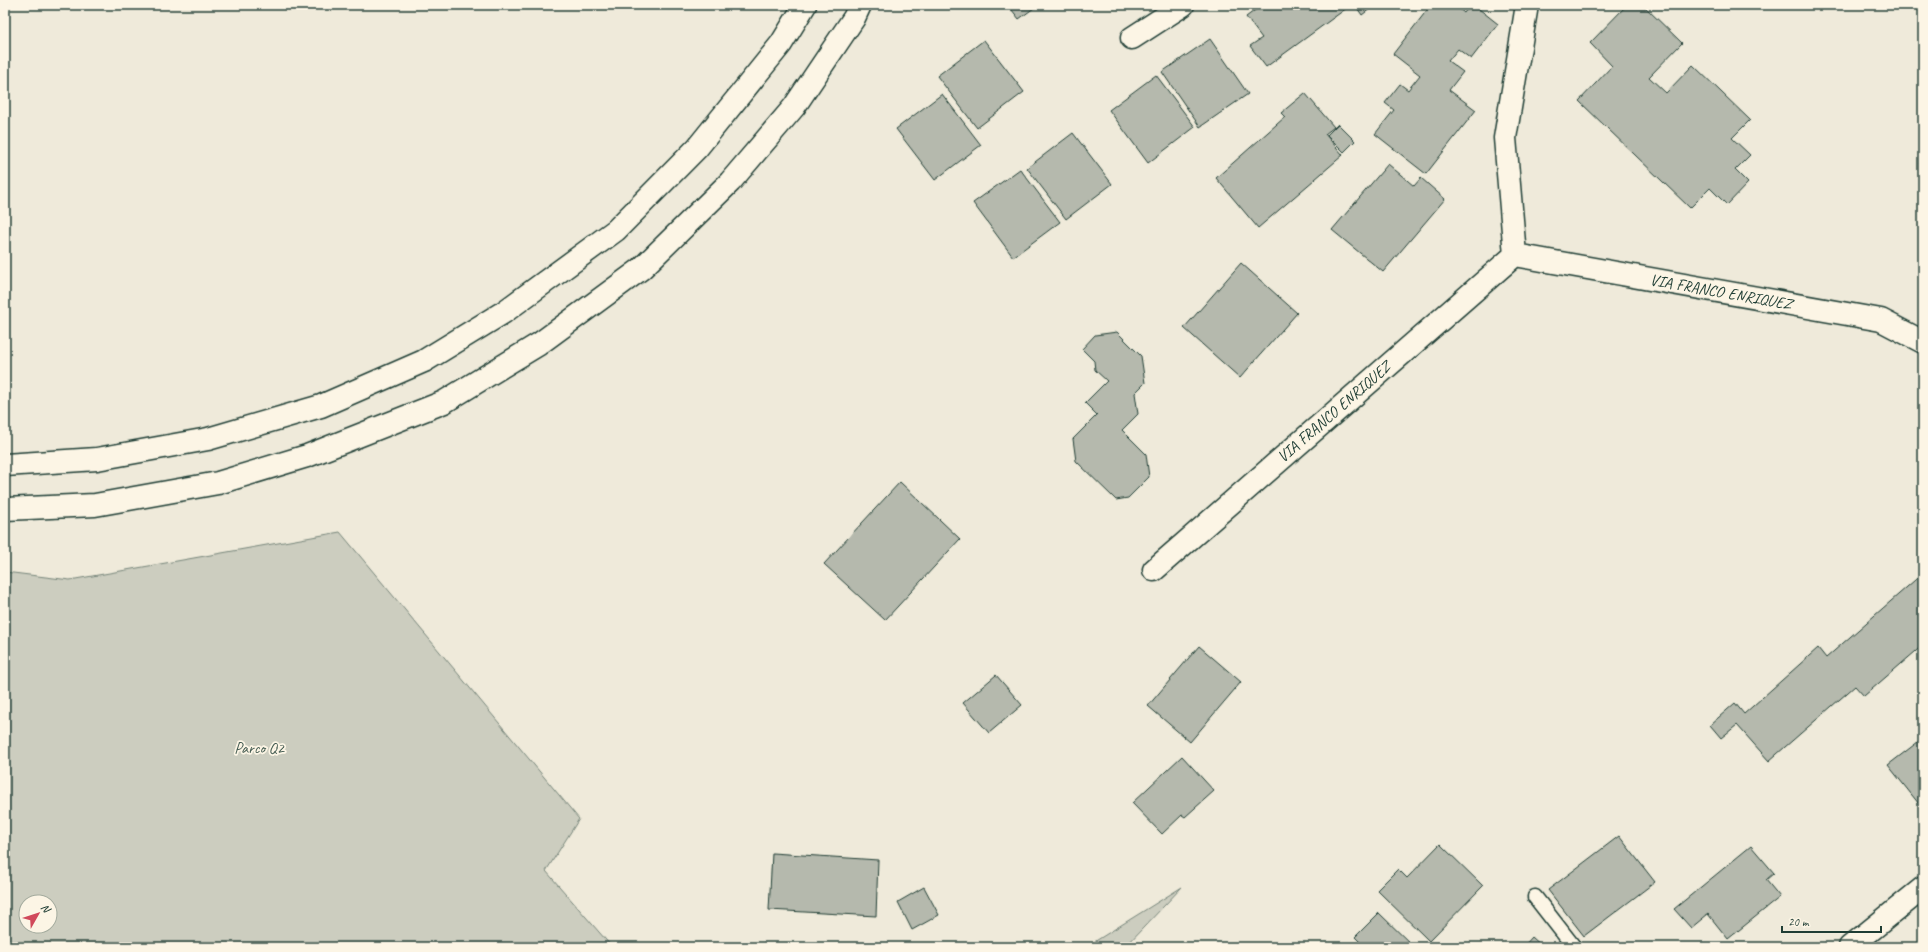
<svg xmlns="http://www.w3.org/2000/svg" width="1928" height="952" viewBox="0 0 1928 952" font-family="Caveat,sans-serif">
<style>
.green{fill:#cccdbf;stroke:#76857a;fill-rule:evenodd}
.building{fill:#b5b9ad;stroke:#1f3d34}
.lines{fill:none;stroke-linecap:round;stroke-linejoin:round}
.lane-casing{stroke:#1f3d34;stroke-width:17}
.street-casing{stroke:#1f3d34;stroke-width:25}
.secondary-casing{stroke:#1f3d34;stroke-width:25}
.highway-casing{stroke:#1f3d34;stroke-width:25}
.lane{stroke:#fcf5e5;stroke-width:14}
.street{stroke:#fcf5e5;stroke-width:22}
.secondary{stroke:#fcf5e5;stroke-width:22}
.highway{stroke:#fcf5e5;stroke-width:22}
.labels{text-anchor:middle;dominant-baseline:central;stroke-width:3.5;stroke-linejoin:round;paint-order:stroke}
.street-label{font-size:16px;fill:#1f3d34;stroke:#fcf5e5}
.park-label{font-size:16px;fill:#425a50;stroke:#fcf5e5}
</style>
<rect width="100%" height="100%" fill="#efeada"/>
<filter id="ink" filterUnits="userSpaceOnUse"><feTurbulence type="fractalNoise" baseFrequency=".025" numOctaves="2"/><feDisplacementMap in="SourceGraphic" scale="8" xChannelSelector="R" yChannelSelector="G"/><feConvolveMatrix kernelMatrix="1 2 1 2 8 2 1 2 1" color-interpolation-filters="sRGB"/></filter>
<g filter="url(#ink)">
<path class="green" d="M340 532 579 819 546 871 612 947H5V572L70 580ZM26 902H50V926H26Z
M1182 887 1125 947H1086Z"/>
<path class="building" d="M1008 5H1038L1019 19Z
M1262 5H1351L1266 67 1250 46 1262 38 1246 17Z
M1355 5H1375L1362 15Z
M1431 5H1455L1464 13 1470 5H1474L1498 24 1471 59 1458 49 1448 61 1463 72 1449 90 1476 110 1426 174 1375 134 1394 110 1385 103 1400 84 1408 90 1420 75 1393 54Z
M1627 5H1643L1682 43 1649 77 1666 93 1693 65 1750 120 1732 138 1750 155 1735 170 1748 183 1727 205 1710 188 1690 208 1579 101 1612 66 1590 43Z
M1210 39 1248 94 1200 127 1162 72Z
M984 40 1024 92 977 128 937 76Z
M1156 75 1195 127 1148 163 1109 110Z
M1305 93 1334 127 1325 134 1343 155 1258 228 1216 178 1285 117 1281 113Z
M942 94 981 145 935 180 896 129Z
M1338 124 1355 141 1344 152 1327 135Z
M1073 133 1112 184 1066 219 1027 168Z
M1388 164 1414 186 1421 178 1445 199 1383 272 1332 230Z
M1020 169 1060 222 1013 257 973 203Z
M1241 263 1297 313 1240 378 1184 328Z
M1117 332 1141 356 1145 383 1135 393 1138 414 1122 430 1146 454 1149 477 1128 498 1116 500 1076 461 1073 439 1097 415 1085 403 1107 381 1095 370 1094 361 1082 349 1095 335Z
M900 482 960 539 885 620 824 564Z
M1923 573V645L1864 696 1855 686 1769 761 1737 725 1721 738 1710 725 1735 703 1744 714 1818 648 1826 658Z
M1199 646 1241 682 1190 742 1148 706Z
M996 675 1022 705 989 733 963 703Z
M1923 738V809L1888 765Z
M1182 756 1214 791 1185 817 1182 815 1162 834 1132 803Z
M1619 836 1655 882 1584 936 1548 890Z
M1440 844 1483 886 1429 941 1377 890 1398 869 1407 878Z
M1751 846 1774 873 1766 880 1780 897 1728 939 1708 914 1691 928 1674 909Z
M772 853 878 860 876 916 769 910Z
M924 887 939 915 912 930 898 902Z
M1379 913 1414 947H1359L1362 944 1355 937Z
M1532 937 1543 947H1523Z"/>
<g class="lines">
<defs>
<path id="lane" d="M1535 897 1574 947"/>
<path id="street" d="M1527 5 1505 138 1515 255 1881 320 1923 342
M1132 38 1183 5
M1154 570 1515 255"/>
<path id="secondary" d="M1850 947 1923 888"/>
<path id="highway" d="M5 465 97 459 208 439 321 406 424 361 504 312 616 230 697 148 781 44 805 5
M5 509 95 505 218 483 307 456 444 402 539 344 641 269 730 182 794 107 854 18 860 5"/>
</defs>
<use href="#lane" class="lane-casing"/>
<use href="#street" class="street-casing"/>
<use href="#secondary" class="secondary-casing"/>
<use href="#highway" class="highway-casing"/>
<use href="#lane" class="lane"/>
<use href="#street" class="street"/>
<use href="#secondary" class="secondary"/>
<use href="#highway" class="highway"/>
</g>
</g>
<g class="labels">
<g class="street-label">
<text transform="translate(1721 292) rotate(10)">VIA FRANCO ENRIQUEZ</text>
<text transform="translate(1334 412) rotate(-41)">VIA FRANCO ENRIQUEZ</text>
</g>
<g class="park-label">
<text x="259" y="748">Parco Q2</text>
</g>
</g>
<rect width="1928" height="952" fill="none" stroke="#fcf5e5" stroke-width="20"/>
<rect x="10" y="10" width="1908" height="932" fill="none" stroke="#1f3d34" stroke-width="1.5" filter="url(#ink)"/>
<g transform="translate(38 914) rotate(51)"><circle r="19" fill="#fcf5e5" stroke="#a4ab9e"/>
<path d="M0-3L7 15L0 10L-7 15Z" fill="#d1495b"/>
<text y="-6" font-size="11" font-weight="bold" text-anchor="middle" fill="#1f3d34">N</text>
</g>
<path d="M1782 926v6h99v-6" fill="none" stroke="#1f3d34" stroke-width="2"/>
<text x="1788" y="926" font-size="12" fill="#1f3d34" stroke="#fcf5e5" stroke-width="3" paint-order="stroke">20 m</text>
</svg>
